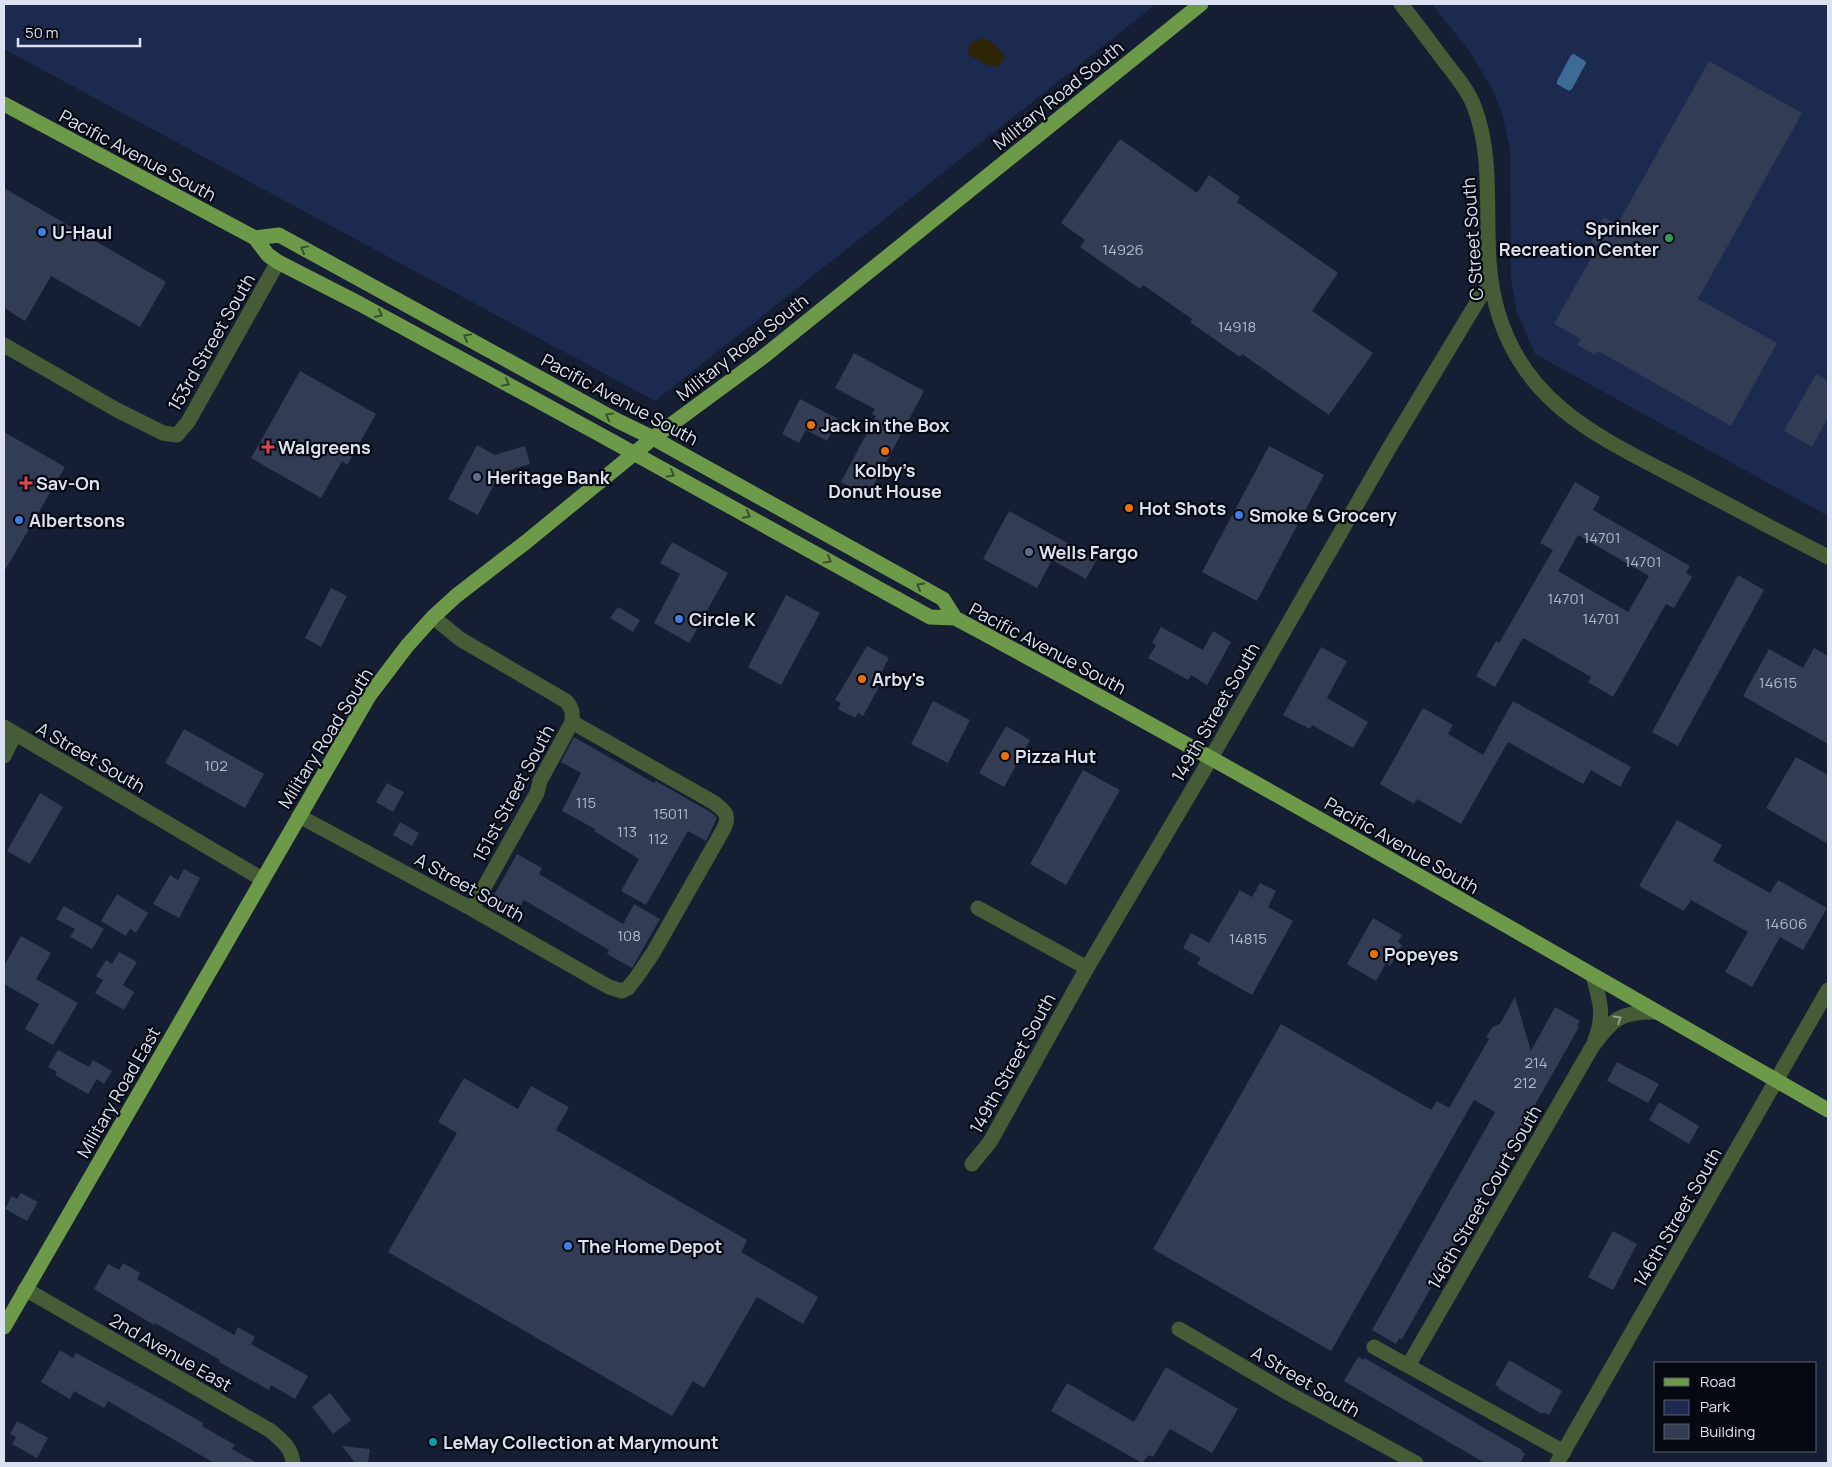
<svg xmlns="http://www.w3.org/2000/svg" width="1832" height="1467" viewBox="0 0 1832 1467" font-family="Manrope,sans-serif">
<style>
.green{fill:#1d2a50}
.sand{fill:#2d2504}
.water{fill:#3d6b96}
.building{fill:#323c54;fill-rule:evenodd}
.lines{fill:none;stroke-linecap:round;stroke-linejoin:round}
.minor{stroke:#465c36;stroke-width:15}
.major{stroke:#6c9a48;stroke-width:15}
.oneway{stroke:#38512c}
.oneway2{stroke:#909e93}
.shop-dot{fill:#3f7fe0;stroke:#050811;stroke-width:2}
.leisure-dot{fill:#2e9e5b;stroke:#050811;stroke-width:2}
.food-dot{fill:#e8710a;stroke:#050811;stroke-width:2}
.health-dot{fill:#e0444e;stroke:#050811;stroke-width:2}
.service-dot{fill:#5c6f8a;stroke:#050811;stroke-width:2}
.culture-dot{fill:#0f9aa8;stroke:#050811;stroke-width:2}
.labels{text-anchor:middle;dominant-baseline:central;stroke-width:4.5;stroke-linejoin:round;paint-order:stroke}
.number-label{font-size:15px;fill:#b1b8c9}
.street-label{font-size:18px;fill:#dbe1f0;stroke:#050811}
.poi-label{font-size:18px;font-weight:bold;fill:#dbe1f0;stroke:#050811;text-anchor:start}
</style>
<rect width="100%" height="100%" fill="#151e33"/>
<path class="green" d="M4 4H1156L655 401 4 49Z
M1432 4H1828V516L1535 354 1517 312 1511 279 1510 149 1502 114 1493 90 1469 51Z"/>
<path class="sand" d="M984 38C993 42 1001 50 1005 58L998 67 988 65 969 55 968 49 972 42Z"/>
<path class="water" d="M1574 54 1585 61 1586 63 1572 89 1569 91 1557 84V81L1571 55Z"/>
<path class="building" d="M1709 61 1802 113 1698 299 1777 343 1731 426 1598 351 1595 355 1577 345 1581 339 1554 324 1598 246 1591 242 1604 217 1617 225Z
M1120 139 1197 193 1209 175 1240 197 1237 202 1338 273 1312 311 1373 353 1329 415 1242 354 1240 357 1190 322 1192 319 1143 285 1140 289 1080 247 1085 240 1061 223Z
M4 188 166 282 140 327 51 276 25 321 4 308Z
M854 353 924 391 868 496 841 482 876 416 872 414 875 409 835 388Z
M300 371 376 414 347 465 342 461 321 498 251 458Z
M1816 374 1828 381V417L1812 447 1784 431Z
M800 399 838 419 827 441 806 430 799 443 782 434Z
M4 432 65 467 4 572Z
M477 445 495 455 525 446 530 464 500 473 478 515 448 499Z
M1269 446 1324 475 1257 601 1202 572Z
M1575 482 1600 497 1593 510 1690 566 1686 573 1692 577 1674 608 1666 604 1613 697 1588 682 1591 677 1523 638 1495 687 1476 676 1496 641 1499 643 1553 550 1540 543ZM1578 535 1649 576 1628 612 1558 571Z
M1009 511 1097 559 1086 579 1052 560 1037 588 983 559Z
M672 542 728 573 689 643 654 623 680 574 660 563Z
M1738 575 1764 590 1678 746 1652 732Z
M331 588 347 596 321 647 305 638Z
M786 595 820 613 781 685 748 667Z
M618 607 640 620 633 632 610 618Z
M1161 627 1203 650 1213 631 1231 642 1207 685 1191 675 1188 680 1148 658 1156 645 1152 643Z
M867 646 889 658 875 685 879 687 863 716 858 713 855 718 838 709 841 703 835 700Z
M1321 647 1347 661 1327 698 1368 722 1353 748 1312 725 1310 729 1283 715Z
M1814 648 1828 656V744L1743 696 1769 649 1803 668Z
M933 701 970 720 948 763 911 744Z
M1513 701 1631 767 1620 787 1591 770 1583 784 1508 742 1461 824 1417 799 1414 804 1380 784 1423 708 1453 725 1448 734 1483 755Z
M1006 726 1030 740 1004 787 979 773Z
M184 729 264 774 245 808 165 763Z
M574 737 654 783 656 781 712 813 717 818 706 841 688 831 646 905 621 891 639 859 594 831 595 829 562 811 581 773 561 762Z
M1796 757 1828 775V844L1766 808Z
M1083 770 1120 790 1066 885 1030 864Z
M387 783 404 792 393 812 376 802Z
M40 793 63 807 30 864 7 851Z
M1677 820 1722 845 1713 861 1770 893 1778 880 1827 908 1803 950 1780 937 1752 987 1725 972 1748 932 1691 900 1684 911 1639 886Z
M400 822 419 833 412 846 393 835Z
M517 854 542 868 539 874 623 924 634 904 660 919 632 968 607 954 609 950 524 900 514 918 489 904Z
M184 869 200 878 179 918 153 904 170 875 178 880Z
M1260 883 1276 891 1268 907 1293 921 1252 995 1197 964 1201 958 1183 948 1191 933 1209 943 1240 890 1252 897Z
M117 894 148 913 136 933 130 929 126 936 101 921Z
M64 906 104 929 92 949 70 937 75 929 56 919Z
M1373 918 1402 935 1398 942 1402 945 1390 966 1386 963 1376 981 1347 964Z
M21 936 51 953 36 979 78 1003 53 1045 25 1029 39 1004 4 984V966Z
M119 952 137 962 123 985 134 992 124 1010 95 993 103 980 96 976 106 960 112 964Z
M1515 997 1531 1051 1555 1007 1580 1021 1577 1026 1579 1027 1402 1339 1399 1338 1396 1344 1372 1330 1495 1112 1474 1100 1331 1351 1153 1249 1281 1024 1431 1110 1437 1101 1449 1108 1489 1039 1486 1037 1493 1027 1500 1024Z
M58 1050 89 1067 93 1060 112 1071 104 1084 97 1079 88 1094 55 1075 57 1072 48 1067Z
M1617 1062 1659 1084 1648 1103 1607 1081Z
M464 1078 518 1109 531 1086 569 1107 556 1130 747 1240 741 1252 818 1297 803 1324 757 1297 704 1388 693 1381 672 1416 388 1252 457 1133 438 1122Z
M1659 1102 1699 1126 1689 1144 1649 1120Z
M21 1193 38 1202 27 1221 5 1209 12 1196 17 1199Z
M1613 1231 1637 1244 1613 1290 1588 1277Z
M123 1263 140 1273 137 1279 234 1335 238 1327 255 1337 251 1344 308 1376 295 1399 271 1385 269 1390 219 1362 220 1360 155 1323 154 1325 94 1289 108 1264 119 1270Z
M60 1350 73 1358 76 1353 161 1399 203 1423 202 1426 235 1445 232 1449 257 1463H214L108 1401 104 1408 74 1391 70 1399 41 1382Z
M1358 1357 1363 1360 1364 1358 1382 1368 1522 1450 1521 1451 1525 1454 1520 1463H1485L1344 1381Z
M1509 1360 1562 1391 1549 1415 1543 1412 1542 1414 1499 1389V1387L1495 1385Z
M1166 1367 1238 1409 1212 1453 1170 1429 1153 1457 1149 1455 1142 1463 1051 1411 1067 1383 1134 1422Z
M330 1393 351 1420 333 1434 312 1407Z
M17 1421 48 1438 37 1458 12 1444 16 1437 10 1434Z
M342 1446 370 1449 368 1463H355Z"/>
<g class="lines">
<path class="minor" d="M1401 4C1416 23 1430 42 1445 62 1455 75 1468 90 1474 106 1499 171 1478 243 1497 309 1524 407 1605 440 1687 483 1734 508 1781 533 1828 557
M4 345 117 410 163 433 177 435 188 422 278 262
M433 617 460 639 566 701C572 708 573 712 572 722L540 781 537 793 472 909
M4 727 262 879
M4 756 15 734
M299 816 472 909 609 987 622 991 628 988 636 978 653 953 723 830C731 815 725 811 713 802L572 722
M978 908 1087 968
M1593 976C1600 1001 1605 1014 1595 1040
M972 1164 990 1142 1087 968 1211 758 1388 450 1491 279
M25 1289 271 1431C282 1441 292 1448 293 1463
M1179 1329 1288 1393 1416 1463
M1374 1347 1564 1452
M1408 1366 1592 1047C1613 1019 1619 1012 1655 1012
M1557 1463 1828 990"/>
<path class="major" d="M4 104 255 238 268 255 278 262 360 304 599 434 930 617 955 618C1250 776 1538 944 1828 1110
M255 238 279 235 618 421 653 438 943 599 955 618
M4 1327 369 696 407 646 433 617 456 596 526 542 653 438 763 357 1201 4"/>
</g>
<defs><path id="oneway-chevron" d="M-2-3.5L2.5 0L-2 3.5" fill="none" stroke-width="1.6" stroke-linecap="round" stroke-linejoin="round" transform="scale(1.25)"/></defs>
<g class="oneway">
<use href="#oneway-chevron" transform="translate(304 249) rotate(-151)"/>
<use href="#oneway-chevron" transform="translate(379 314) rotate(28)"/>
<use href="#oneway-chevron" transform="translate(467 337) rotate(-151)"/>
<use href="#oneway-chevron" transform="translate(506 383) rotate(29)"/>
<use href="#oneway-chevron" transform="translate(609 416) rotate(-151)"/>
<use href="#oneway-chevron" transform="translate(671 474) rotate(29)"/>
<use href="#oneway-chevron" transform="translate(747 515) rotate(28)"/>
<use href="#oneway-chevron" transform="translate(828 560) rotate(29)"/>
<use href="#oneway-chevron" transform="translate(920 586) rotate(-150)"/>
</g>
<use class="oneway2" href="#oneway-chevron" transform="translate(1618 1019) rotate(-31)"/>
<g class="shop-dot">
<circle cx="42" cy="232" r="5"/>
<circle cx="1239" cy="515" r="5"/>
<circle cx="19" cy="520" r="5"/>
<circle cx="679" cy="619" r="5"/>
<circle cx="568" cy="1246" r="5"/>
</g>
<circle class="leisure-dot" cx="1669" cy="238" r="5"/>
<g class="food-dot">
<circle cx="811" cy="425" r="5"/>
<circle cx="885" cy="451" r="5"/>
<circle cx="1129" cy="508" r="5"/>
<circle cx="862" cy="679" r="5"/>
<circle cx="1005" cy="756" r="5"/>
<circle cx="1374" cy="954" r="5"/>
</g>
<g class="health-dot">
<path d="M265.5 439.5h5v5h5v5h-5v5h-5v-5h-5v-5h5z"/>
<path d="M23.5 475.5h5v5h5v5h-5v5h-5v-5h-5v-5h5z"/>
</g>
<g class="service-dot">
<circle cx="477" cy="477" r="5"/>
<circle cx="1029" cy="552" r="5"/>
</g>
<circle class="culture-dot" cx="433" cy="1442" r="5"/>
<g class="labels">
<g class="number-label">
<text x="1123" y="249">14926</text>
<text x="1237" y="326">14918</text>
<text x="1602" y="537">14701</text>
<text x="1643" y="561">14701</text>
<text x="1566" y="598">14701</text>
<text x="1601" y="618">14701</text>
<text x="1778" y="682">14615</text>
<text x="216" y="765">102</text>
<text x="586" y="802">115</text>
<text x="671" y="813">15011</text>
<text x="627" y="831">113</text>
<text x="658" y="838">112</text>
<text x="1786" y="923">14606</text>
<text x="629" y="935">108</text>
<text x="1248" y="938">14815</text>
<text x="1536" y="1062">214</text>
<text x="1525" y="1082">212</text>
</g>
<g class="street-label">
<text transform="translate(1058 95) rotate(-39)">Military Road South</text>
<text transform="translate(138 155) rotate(28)">Pacific Avenue South</text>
<text transform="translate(1472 239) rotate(-94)">C Street South</text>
<text transform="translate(211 342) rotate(-60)">153rd Street South</text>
<text transform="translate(742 347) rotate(-38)">Military Road South</text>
<text transform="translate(620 399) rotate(28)">Pacific Avenue South</text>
<text transform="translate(1048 648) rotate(28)">Pacific Avenue South</text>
<text transform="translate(1215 712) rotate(-60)">149th Street South</text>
<text transform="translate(325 738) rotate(-58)">Military Road South</text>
<text transform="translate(91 757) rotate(30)">A Street South</text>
<text transform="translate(513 793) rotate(-62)">151st Street South</text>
<text transform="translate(1402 845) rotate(30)">Pacific Avenue South</text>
<text transform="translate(470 887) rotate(29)">A Street South</text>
<text transform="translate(1012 1063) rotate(-61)">149th Street South</text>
<text transform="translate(118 1092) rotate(-60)">Military Road East</text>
<text transform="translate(1484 1197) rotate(-60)">146th Street Court South</text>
<text transform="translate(1677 1217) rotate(-60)">146th Street South</text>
<text transform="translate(171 1352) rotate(30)">2nd Avenue East</text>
<text transform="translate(1306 1381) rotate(30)">A Street South</text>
</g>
<g class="poi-label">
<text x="1659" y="228" text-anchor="end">Sprinker<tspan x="1659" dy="21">Recreation Center</tspan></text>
<text x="52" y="232">U-Haul</text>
<text x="821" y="425">Jack in the Box</text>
<text x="278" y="447">Walgreens</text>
<text x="885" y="470" text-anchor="middle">Kolby’s<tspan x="885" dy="21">Donut House</tspan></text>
<text x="487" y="477">Heritage Bank</text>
<text x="36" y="483">Sav-On</text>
<text x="1139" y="508">Hot Shots</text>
<text x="1249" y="515">Smoke &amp; Grocery</text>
<text x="29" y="520">Albertsons</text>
<text x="1039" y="552">Wells Fargo</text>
<text x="689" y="619">Circle K</text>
<text x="872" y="679">Arby's</text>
<text x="1015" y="756">Pizza Hut</text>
<text x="1384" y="954">Popeyes</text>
<text x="578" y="1246">The Home Depot</text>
<text x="443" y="1442">LeMay Collection at Marymount</text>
</g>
</g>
<rect width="1832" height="1467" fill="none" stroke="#dbe1f0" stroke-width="10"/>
<rect x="1654" y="1362" width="162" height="90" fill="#050811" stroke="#5b5f6a"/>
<rect x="1664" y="1378" width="25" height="8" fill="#6c9a48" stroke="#5b5f6a"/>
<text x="1700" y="1387" font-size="15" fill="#dbe1f0">Road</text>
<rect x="1664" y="1400" width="25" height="15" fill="#1d2a50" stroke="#5b5f6a"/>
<text x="1700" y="1412" font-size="15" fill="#dbe1f0">Park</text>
<rect x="1664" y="1424" width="25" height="15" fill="#323c54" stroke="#5b5f6a"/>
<text x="1700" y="1437" font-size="15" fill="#dbe1f0">Building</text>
<path d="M18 38v8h122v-8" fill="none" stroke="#dbe1f0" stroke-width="2.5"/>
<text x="25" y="38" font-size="15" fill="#dbe1f0" stroke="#050811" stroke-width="4" paint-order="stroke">50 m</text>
</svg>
